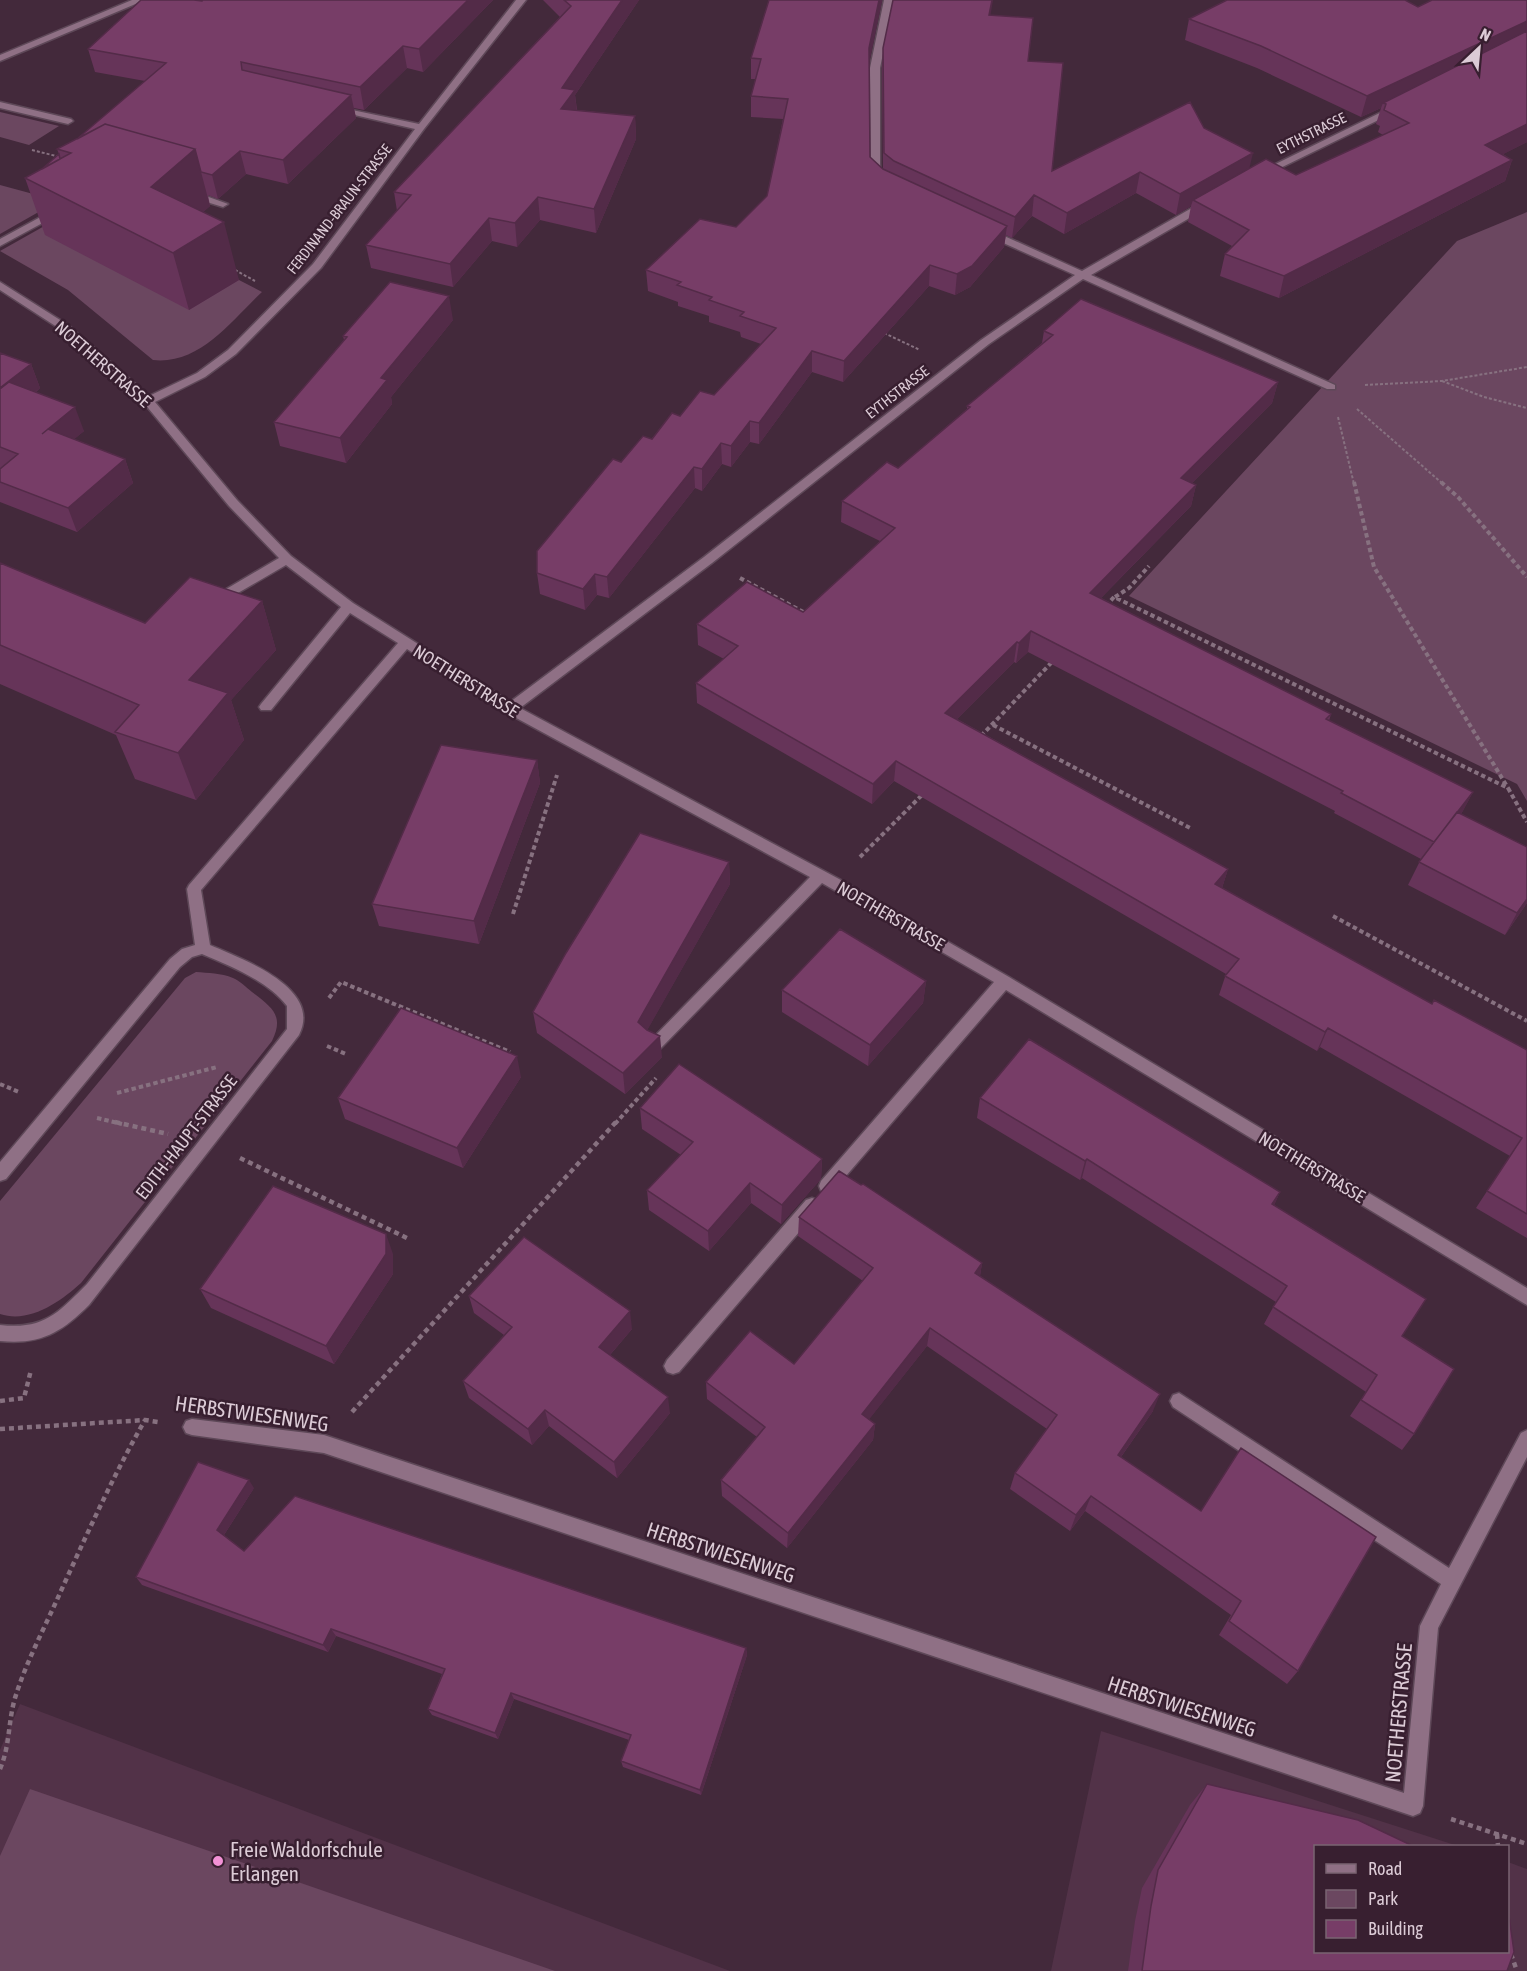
<svg xmlns="http://www.w3.org/2000/svg" width="1527" height="1971" viewBox="0 0 1527 1971" font-family="'Asap Condensed',sans-serif">
<style>
.built{fill:#523248}
.green{fill:#6b4760}
.lines{fill:none;stroke-linecap:round;stroke-linejoin:round}
.minor-casing{stroke:#5e4858;stroke-width:3}
.path-far2{stroke:#877180;stroke-width:2;stroke-dasharray:3 2;stroke-linecap:butt}
.path-far1{stroke:#877180;stroke-width:4;stroke-dasharray:4.5 3;stroke-linecap:butt}
.path{stroke:#877180;stroke-width:4.5;stroke-dasharray:5 4;stroke-linecap:butt}
.minor{fill:#8f7085;fill-rule:evenodd}
.wall{fill:#663459}
.shaded-wall{fill:#532b48}
.building{fill:#773d67;stroke:#532b48;stroke-width:1.5}
.poi-dot{fill:#f391d6;stroke:#381f30;stroke-width:2}
.labels{text-anchor:middle;dominant-baseline:central;stroke-width:5;stroke-linejoin:round;paint-order:stroke}
.far-street-label{font-size:15px;fill:#dccbd6;stroke:#381f30}
.street-label{font-size:18px;fill:#dccbd6;stroke:#381f30}
.near-street-label{font-size:21px;fill:#dccbd6;stroke:#381f30}
.near-poi-label{font-size:21px;fill:#dccbd6;stroke:#381f30;text-anchor:start}
</style>
<rect width="100%" height="100%" fill="#43293b"/>
<path class="built" d="M20 1704 730 1971H0V1750Z
M1101 1731 1458 1846H1316V1952H1508V1862L1527 1869V1971H1051Z"/>
<path class="green" d="M0 112 59 126 29 145 0 137Z
M107 173 0 234V185L48 198Z
M87 202 239 280 262 292C231 321 200 365 153 360L68 290 0 251Z
M1527 212V801L1517 784 1129 596 1457 241Z
M196 972C208 973 221 973 233 978 240 981 246 987 252 992 271 1007 285 1015 272 1041L81 1283C61 1301 30 1324 0 1314V1201L185 978Z
M30 1789 555 1971H0V1856Z"/>
<g class="lines">
<defs>
<path id="minor" d="M132 0H145L0 61V55Z
M516 0H526L424 129 321 268 236 354 205 377 155 402 237 500 291 556 353 603 510 702 704 557 981 340 1075 275 983 234V230H991L1082 271 1204 201H1212V205L1091 275 1335 385V389H1327L1083 279 989 344 712 563 520 708 839 879 1009 977 1527 1288V1305L1006 990 833 1191 827 1193 821 1191 819 1186 821 1181 994 982 822 883 660 1049 655 1051 650 1049 647 1045 650 1041 810 877 505 712 407 649 201 890 210 945C242 959 323 988 299 1035L89 1305C61 1333 40 1345 0 1341V1325C44 1330 58 1313 87 1284L287 1029V1006C268 981 230 966 202 954L192 957 180 967 6 1179 0 1181V1162L170 959 182 949 195 945 187 889 189 885 398 643 350 613 271 710H261L259 707 261 704 341 607 286 565 219 604H211L209 601 211 598 279 558 229 506 144 403 60 329 0 290V282L68 325 149 396 197 373 228 350 313 264 415 129 333 110V106L419 124Z
M884 0H894L880 68V164L881 175 885 179 880 182 871 176 870 68Z
M0 102 71 119 73 121 68 124 0 108Z
M1398 104 1401 105V109L1264 176 1255 174Z
M187 192H195L228 204 223 207 187 196Z
M57 208 62 211 61 213 0 246V239Z
M812 1198 818 1200 820 1205 818 1210 679 1372 673 1374 667 1372 664 1366 667 1360 806 1200Z
M1179 1393 1449 1568 1521 1433 1527 1430V1457L1438 1628 1423 1806 1420 1813 1413 1816 324 1453 192 1435 186 1433 183 1427 186 1421 192 1419 324 1435 1404 1793 1420 1626 1441 1584 1173 1407 1170 1401 1173 1395Z"/>
</defs>
<use href="#minor" class="minor-casing"/>
<path class="path-far2" d="M32 150 60 157
M235 270 255 281
M884 333 920 350
M1442 381 1484 397 1527 408
M1365 385 1442 381 1527 367
M1357 409 1443 484
M1338 417 1354 484"/>
<path class="path-far1" d="M1354 482 1374 567 1508 788
M1441 482 1458 497 1527 577
M740 578 807 614
M1115 597 1129 588 1149 566
M1106 606 1114 597 1508 788 1527 822
M993 725 1192 829
M981 736 1053 661
M860 857 923 794
M513 914 557 775
M1333 916 1527 1021
M329 998 341 982 510 1052
M327 1046 346 1054
M0 1084 19 1092
M117 1093 217 1067
M97 1118 122 1124
M615 1124 656 1078"/>
<path class="path" d="M115 1122 168 1134
M240 1158 407 1238
M0 1401 24 1398 31 1370
M352 1412 616 1122
M0 1429 145 1420 158 1422
M0 1769C10 1746 8 1722 15 1698 26 1662 45 1627 60 1593 87 1534 113 1476 145 1420
M1451 1819 1527 1844
M1497 1834 1498 1846
M1511 1954 1517 1971"/>
<use href="#minor" class="minor"/>
</g>
<path class="wall" d="M203 0H493L423 72 407 68 364 110 354 108 356 118 288 184 246 174 218 199 208 195 210 206 203 212 239 280 189 310 45 235 25 178 42 169 59 154 57 149 77 139 145 81 95 72 88 49Z
M543 0H639L575 95 577 110 635 116 636 139 596 233 540 220 517 247 492 241 453 287 371 268 366 245 397 211 394 192 560 17Z
M882 0 869 62 870 157 883 169 882 68 883 48 990 15 1028 61 1052 171 1204 128 1249 168 1296 175 1383 135 1378 132 1380 126 1376 124 1381 108 1361 117 1257 68 1185 40 1189 19 1527 0V142L1503 154 1512 160 1505 181 1279 298 1220 276 1225 254 1232 246 1188 222 1191 206 1176 215 1136 193 1064 234 1032 216 1012 238 1006 235 1004 247 970 287 955 295 929 286 843 382 812 372 759 444 750 442 731 467 722 464 702 491 695 488 609 598 597 595 585 610 540 594 537 573 621 462 680 416 714 395 761 344 741 337 740 332 709 322V316L678 306V302L648 291 646 270 736 227 767 196 783 119 751 117V96L756 79H751V58Z
M453 320 391 397 392 404 346 463 280 446 274 422 344 340 343 336Z
M1044 331 1278 382 1272 403 1192 483 1196 485 1191 506 1101 598 1331 714 1329 721 1473 792 1461 814 1527 847V903L1505 935 1408 885 1421 859 1334 813 1335 811 1028 652 1016 663 1014 662 957 719 1228 869 1222 888 1432 1004 1527 1050V1238L1476 1208 1510 1156 1320 1047 1317 1051 1219 995 1226 974 894 781 872 804 697 703 696 683 724 659 698 645 697 624 803 612 880 541 841 522 842 501 898 468 967 409V406L1042 343Z
M0 353 31 364 40 388 36 392 84 431 74 439 125 459 133 483 77 532 0 502V469L1 468H0Z
M0 563 145 623 262 601 276 650 231 700 244 740 196 800 135 779 116 735 0 684Z
M537 760 540 783 479 944 379 926 372 904Z
M729 862 730 884 647 1030 662 1057 625 1094 537 1033 533 1012Z
M926 981 923 1003 868 1066 782 1012V990Z
M521 1077 463 1168 345 1119 338 1098Z
M980 1098 1280 1192 1274 1205 1402 1336 1414 1434 1402 1450 1350 1416 1366 1392 1264 1324 1276 1302 1082 1178 1080 1180 977 1118Z
M640 1108 822 1159 821 1179 781 1224 751 1203 709 1251 649 1210 647 1190 681 1155 642 1129Z
M799 1217 982 1263 980 1276 1153 1411 1121 1457 1298 1671 1287 1684 1219 1635 1231 1615 1085 1511 1070 1531 1010 1489 1015 1473 1047 1429 927 1346 869 1419 875 1424 873 1440 787 1548 722 1496 721 1480 757 1437 707 1399 706 1382 794 1364 863 1281 798 1236Z
M393 1254V1274L334 1364 211 1308 200 1289Z
M469 1296 632 1329 610 1355 670 1413 617 1478 549 1426 532 1445 469 1398 463 1381 504 1335 474 1313Z
M254 1488 224 1535 244 1551 746 1648 747 1655 701 1795 623 1767 621 1761 629 1740 514 1699 498 1739 432 1715 428 1709 442 1674 336 1636 328 1652 142 1585 136 1577Z
M1207 1784 1507 1971H1128L1135 1921 1142 1888 1190 1805Z"/>
<path class="shaded-wall" d="M468 0H493L423 72 419 49Z
M622 0H639L575 95 577 113 561 109 562 88Z
M879 0H882L868 68 869 48Z
M992 0H993L987 36 989 15Z
M1527 21V36L1383 103 1381 108 1361 117 1367 96Z
M403 46 407 68 364 110 360 87Z
M351 95 356 118 288 184 283 160Z
M635 116 636 139 596 233 594 209Z
M1527 124V142L1478 167 1485 145Z
M195 149 210 206 168 244 151 187Z
M240 151 246 174 218 199 212 175Z
M1253 153 1248 174 1193 200 1191 206 1176 215 1180 194Z
M1512 160 1505 181 1279 298 1284 276Z
M1140 172 1136 193 1064 234 1067 213Z
M1034 195 1032 216 1012 238 1015 217Z
M538 197 540 220 517 247 515 223Z
M489 218 492 241 453 287 450 264Z
M224 222 239 280 189 310 173 253Z
M1007 226 1004 247 970 287 955 295 957 274Z
M930 265 929 286 843 382 844 361Z
M449 296 453 320 391 397 392 404 346 463 340 438 381 378Z
M812 351V372L759 444V423Z
M31 364 40 388 0 421V388Z
M1278 382 1272 403 1176 499 1181 478Z
M75 407 84 431 51 459 42 434Z
M750 421V442L731 467V446Z
M721 443 722 464 702 491V469Z
M125 459 133 483 77 532 68 508Z
M694 467 695 488 609 598 607 577Z
M1196 485 1191 506 1086 613 1090 593Z
M595 574 597 595 585 610 583 589Z
M262 601 276 650 231 700 244 740 196 800 178 753 189 680Z
M1031 631 1028 652 1016 663 1019 643Z
M1017 642 1014 662 943 733 945 713Z
M537 760 540 783 479 944 474 921Z
M896 761 894 781 872 804 873 784Z
M1473 792 1463 811 1425 862 1434 842Z
M729 862 730 884 640 1043 638 1022Z
M1228 869 1222 888 1215 884Z
M1527 899V903L1505 935 1517 913Z
M926 981 923 1003 868 1066 870 1045Z
M1328 1028 1320 1047 1317 1051 1325 1032Z
M660 1036 662 1057 625 1094 623 1073Z
M517 1056 521 1077 463 1168 457 1148Z
M822 1159 821 1179 781 1224 782 1205Z
M1087 1159 1082 1178 1080 1180 1085 1161Z
M750 1183 751 1203 709 1251 708 1231Z
M1280 1192 1272 1210V1204Z
M386 1234 393 1254V1274L334 1364 326 1346Z
M982 1263 979 1282 975 1273Z
M630 1311 632 1329 602 1364 599 1347Z
M930 1328 927 1346 860 1431 862 1414Z
M1160 1394 1153 1411 1111 1471 1118 1455Z
M668 1397 670 1413 617 1478 614 1462Z
M545 1410 549 1426 532 1445 528 1429Z
M875 1424 873 1440 787 1548 788 1533Z
M249 1480 254 1488 222 1538 217 1530Z
M1091 1496 1085 1511 1070 1531 1076 1515Z
M331 1629 336 1636 328 1652 323 1645Z
M746 1648 747 1655 701 1795 700 1790Z
M511 1693 514 1699 498 1739 495 1733Z"/>
<path class="building" d="M141 0H194L202 1 203 0H468L419 49 403 46 360 87 241 62 242 70 351 95 283 160 240 151 212 175 201 172 195 149 105 124 77 139 166 63 88 49Z
M564 0H622L562 88 575 90 561 109 635 116 594 209 538 197 515 223 489 218 450 264 366 245 411 195 394 192 571 6Z
M769 0H879L869 48 870 157 883 169 1007 226 972 266 957 274 930 265 844 361 812 351 759 423 750 421 731 446 721 443 702 469 694 467 607 577 595 574 583 589 537 573V551L613 459 621 462 643 436 652 439 672 413 680 416 700 391 714 395 776 328 740 316 744 312 709 300 712 297 677 285 681 282 646 270 700 219 736 227 767 196 788 99 751 96 761 59 751 58Z
M893 0H992L989 15 1033 18 1028 61 1063 63 1052 171 1190 102 1204 128 1253 153 1180 194 1140 172 1067 213 1034 195 1015 217 894 161 884 153 883 48Z
M1227 0H1405L1418 7 1432 0H1527V21L1367 96 1261 46 1189 19Z
M1527 31V124L1485 145 1512 160 1284 276 1225 254 1249 230 1193 200 1266 159 1296 175 1409 123 1384 110 1386 104 1383 103Z
M105 124 195 149 151 187 224 222 173 253 25 178 71 153 57 149Z
M59 154 60 159 42 169Z
M390 282 449 296 381 378 387 380 340 438 274 422 347 337 343 336Z
M1081 299 1278 382 1181 478 1196 485 1090 593 1331 714 1326 719 1473 792 1434 842 1341 793 1343 791 1031 631 1019 643 1017 642 945 713 1228 869 1215 884 1432 1004 1434 1000 1527 1050V1214L1487 1191 1522 1138 1328 1028 1325 1032 1225 976 1239 959 896 761 873 784 696 683 738 646 697 624 747 582 803 612 895 528 842 501 887 462 898 468 970 407 967 406 1053 335 1044 331Z
M0 353 31 364 0 388Z
M9 382 75 407 42 434 48 429 125 459 68 508 0 482V469L18 454 0 447V389Z
M0 563 145 623 190 577 262 601 189 680 228 693 178 753 115 732 139 705 0 645Z
M441 745 537 760 474 921 372 904Z
M1457 812 1527 847V899L1517 913 1419 862Z
M640 833 729 862 638 1022 647 1030 660 1036 623 1073 533 1012 566 953Z
M840 929 926 981 870 1045 782 990Z
M401 1008 517 1056 457 1148 338 1098Z
M1029 1039 1280 1192 1272 1204 1426 1299 1402 1336 1454 1369 1414 1434 1361 1400 1377 1375 1273 1307 1287 1286 1087 1159 1085 1161 980 1098Z
M679 1064 822 1159 782 1205 750 1183 708 1231 647 1190 693 1142 640 1108Z
M839 1171 861 1185 863 1184 982 1263 975 1273 1160 1394 1118 1455 1201 1511 1241 1448 1376 1537 1298 1671 1229 1621 1241 1601 1091 1496 1076 1515 1015 1473 1057 1415 930 1328 862 1414 875 1424 788 1533 721 1480 765 1427 706 1382 750 1331 794 1364 873 1268 799 1217Z
M273 1186 386 1234V1254L326 1346 200 1289Z
M524 1237 630 1311 599 1347 668 1397 614 1462 545 1410 528 1429 463 1381 512 1327 469 1296Z
M198 1462 249 1480 217 1530 244 1551 295 1496 746 1648 700 1790 621 1761 631 1735 511 1693 495 1733 428 1709 445 1669 331 1629 323 1645 136 1577Z
M1207 1784 1358 1820 1413 1846H1316V1952H1508V1909L1514 1952 1507 1971H1142L1151 1906 1158 1870Z"/>
<circle class="poi-dot" cx="218" cy="1861" r="6"/>
<g class="labels">
<g class="far-street-label">
<text transform="translate(1311 133) rotate(-26)">EYTHSTRASSE</text>
<text transform="translate(339 209) rotate(-52)">FERDINAND-BRAUN-STRASSE</text>
<text transform="translate(897 392) rotate(-38)">EYTHSTRASSE</text>
</g>
<g class="street-label">
<text transform="translate(103 364) rotate(41)">NOETHERSTRASSE</text>
<text transform="translate(466 681) rotate(32)">NOETHERSTRASSE</text>
<text transform="translate(891 916) rotate(30)">NOETHERSTRASSE</text>
<text transform="translate(186 1137) rotate(-52)">EDITH-HAUPT-STRASSE</text>
<text transform="translate(1312 1167) rotate(31)">NOETHERSTRASSE</text>
</g>
<g class="near-street-label">
<text transform="translate(252 1413) rotate(8)">HERBSTWIESENWEG</text>
<text transform="translate(721 1552) rotate(18)">HERBSTWIESENWEG</text>
<text transform="translate(1182 1706) rotate(18)">HERBSTWIESENWEG</text>
<text transform="translate(1398 1713) rotate(-85)">NOETHERSTRASSE</text>
</g>
<g class="near-poi-label">
<text x="230" y="1849">Freie Waldorfschule<tspan x="230" dy="24">Erlangen</tspan></text>
</g>
</g>
<rect x="1314" y="1845" width="195" height="108" fill="#381f30" stroke="#7a6472" stroke-width="1.5"/>
<rect x="1326" y="1864" width="30" height="9" fill="#8f7085" stroke="#7a6472" stroke-width="1.5"/>
<text x="1368" y="1875" font-size="18" fill="#dccbd6">Road</text>
<rect x="1326" y="1890" width="30" height="18" fill="#6b4760" stroke="#7a6472" stroke-width="1.5"/>
<text x="1368" y="1905" font-size="18" fill="#dccbd6">Park</text>
<rect x="1326" y="1920" width="30" height="18" fill="#773d67" stroke="#7a6472" stroke-width="1.5"/>
<text x="1368" y="1935" font-size="18" fill="#dccbd6">Building</text>
<g transform="translate(1479 48) rotate(26)" stroke="#381f30" stroke-width="4.5" paint-order="stroke">
<path d="M0-4.5L10 22L0 15L-10 22Z" fill="#dccbd6"/>
<text y="-9" font-size="16" font-weight="bold" text-anchor="middle" fill="#dccbd6">N</text>
</g>
</svg>
